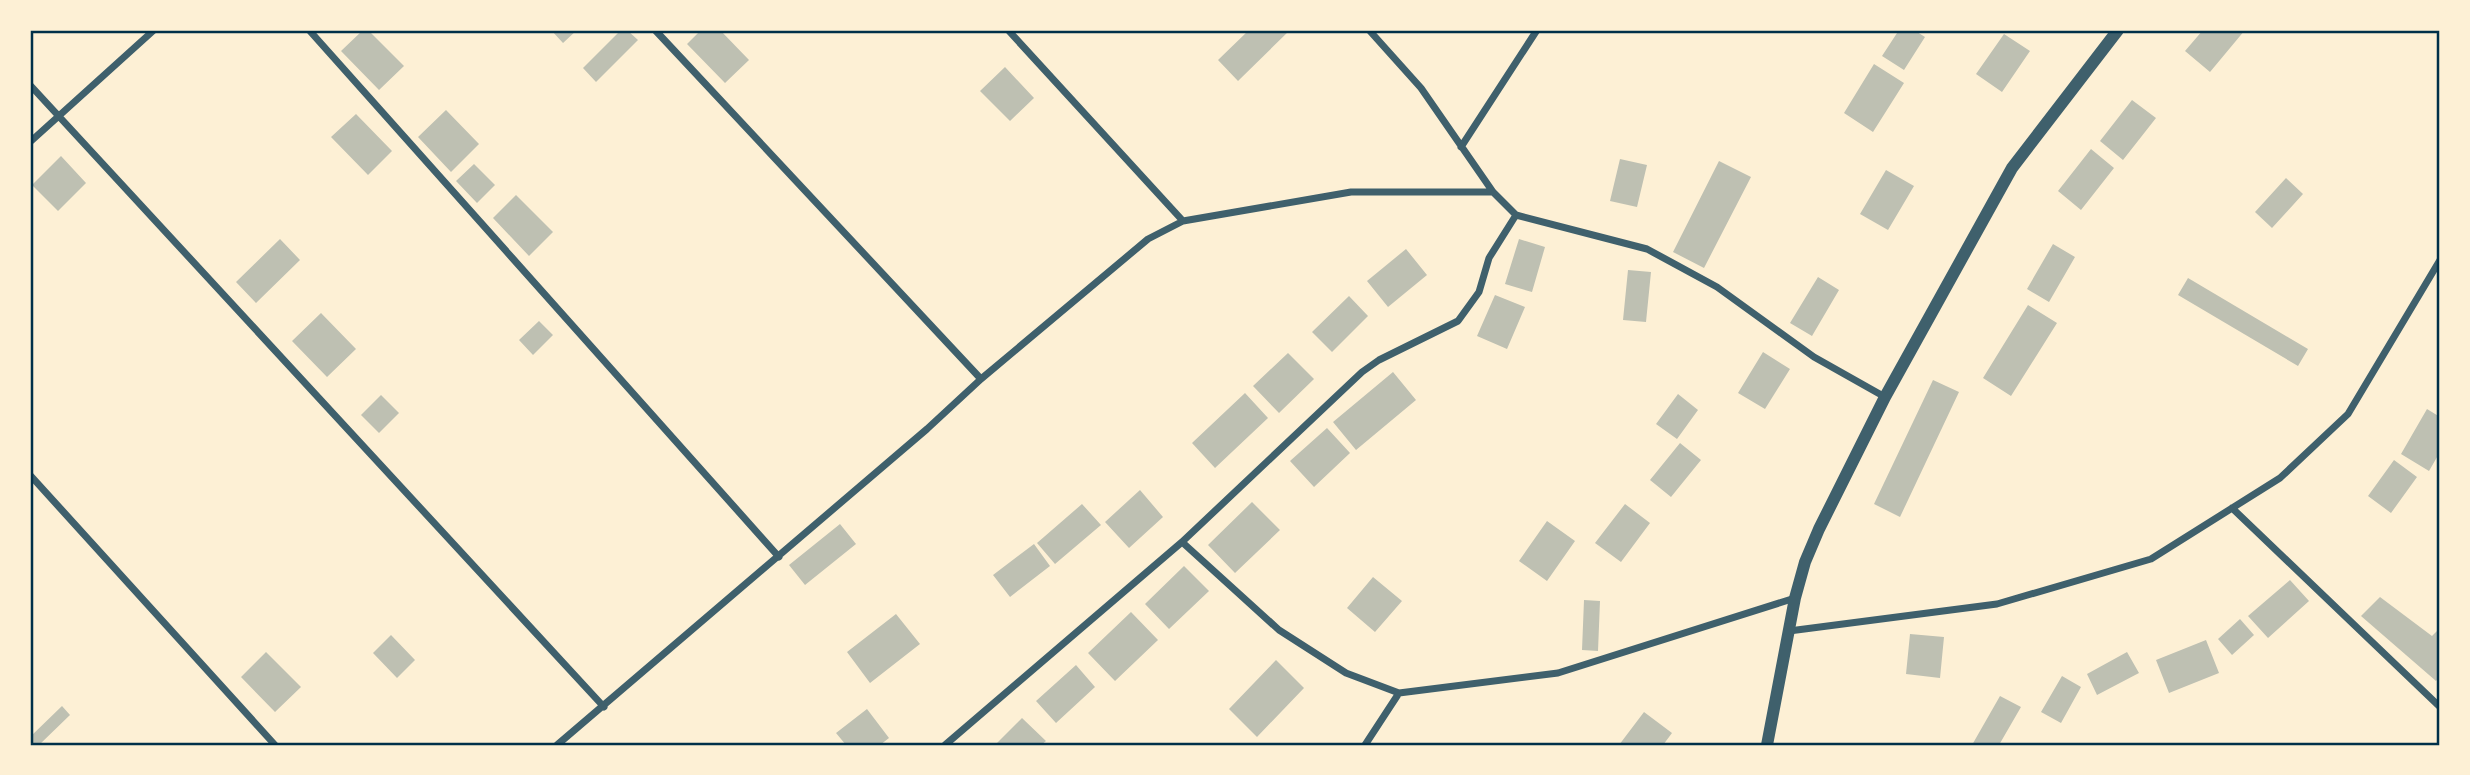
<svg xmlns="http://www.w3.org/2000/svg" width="2470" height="775" viewBox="0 0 2470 775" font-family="Georgia,serif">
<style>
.building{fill:#bec0b2}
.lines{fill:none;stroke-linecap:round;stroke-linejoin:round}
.minor{stroke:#3f606c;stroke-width:7}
.tertiary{stroke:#3f606c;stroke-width:12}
.neatline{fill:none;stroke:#003049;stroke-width:2.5}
</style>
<rect width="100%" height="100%" fill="#fdf0d5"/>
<path class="building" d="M363 30H368L404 66 379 90 341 51Z
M551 30H577L563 43Z
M621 30H627L638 40 596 82 583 68Z
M701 30H720L749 60 725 83 687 44Z
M1249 30H1290L1238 81 1218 60Z
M1899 30H1914L1925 37 1904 70 1882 56Z
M2203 30H2245L2210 72 2185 51Z
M2004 34 2030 51 2002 92 1976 74Z
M1874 64 1904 83 1873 132 1844 113Z
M1005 67 1034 98 1010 121 980 91Z
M2132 100 2156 118 2123 160 2100 141Z
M446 110 479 144 451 172 418 137Z
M356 114 392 151 368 175 331 137Z
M2091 149 2114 168 2081 210 2058 191Z
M61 156 86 183 58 211 32 185Z
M1620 159 1647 165 1637 207 1610 201Z
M1719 161 1751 177 1704 268 1673 252Z
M474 164 495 185 477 203 456 181Z
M1886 170 1914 186 1888 230 1860 214Z
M2286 178 2303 194 2272 228 2255 212Z
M516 195 553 232 529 256 493 218Z
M280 239 300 260 256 303 236 282Z
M1519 239 1545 247 1532 292 1505 284Z
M2053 244 2075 257 2049 302 2027 289Z
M1406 249 1427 275 1388 307 1367 281Z
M1628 270 1651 272 1646 322 1623 320Z
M1818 277 1839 290 1812 336 1790 323Z
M2188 278 2308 349 2298 366 2178 295Z
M1495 295 1525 307 1507 349 1477 336Z
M1349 296 1368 316 1332 352 1312 332Z
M2028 305 2057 323 2011 396 1983 378Z
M321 313 356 349 327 377 292 341Z
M539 321 553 335 533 355 519 340Z
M1763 352 1790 369 1765 409 1738 393Z
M1288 353 1314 379 1279 413 1253 386Z
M1393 372 1416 400 1356 450 1333 422Z
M1933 380 1959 392 1900 517 1874 504Z
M1245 393 1268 418 1215 468 1192 443Z
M1678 394 1698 410 1677 439 1656 424Z
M381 395 399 413 379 433 361 415Z
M2427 409 2440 417V452L2429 471 2401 454Z
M1327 428 1350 453 1314 487 1290 461Z
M1680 443 1701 460 1671 497 1650 480Z
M2394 460 2417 477 2391 513 2368 496Z
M1140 490 1163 517 1129 548 1105 522Z
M1252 502 1280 530 1235 573 1208 545Z
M1082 504 1101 525 1055 564 1037 543Z
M1625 504 1650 523 1621 562 1595 543Z
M1547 521 1575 541 1547 581 1519 561Z
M840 524 856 544 805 585 789 565Z
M1034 544 1050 566 1010 597 993 575Z
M1184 566 1209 591 1169 629 1145 604Z
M1373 577 1402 601 1375 632 1347 608Z
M2290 580 2309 601 2268 638 2248 616Z
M2380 597 2432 636 2440 628V676L2436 681 2361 616Z
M1584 600 1600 601 1598 651 1582 650Z
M1131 612 1158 640 1115 681 1088 653Z
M896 614 920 644 870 683 847 652Z
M2240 619 2254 635 2232 655 2218 639Z
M1910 634 1944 637 1940 678 1906 674Z
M391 635 415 660 397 678 373 653Z
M2206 640 2219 673 2169 693 2156 660Z
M266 652 301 687 275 712 241 677Z
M2127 652 2139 673 2097 695 2087 674Z
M1276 660 1304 688 1257 737 1229 709Z
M1076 665 1095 687 1056 723 1036 701Z
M2062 676 2081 687 2061 723 2041 712Z
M2000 696 2021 707 1999 745H1972Z
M62 706 70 715 39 745H30V737Z
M867 709 889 738 880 745H846L836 733Z
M1644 712 1672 733 1663 745H1619Z
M1022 718 1046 741 1041 745H995Z"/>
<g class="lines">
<path class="minor" d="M309 30 779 557
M655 30 981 379
M1008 30 1183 221
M1369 30 1421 88 1493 192 1516 215 1647 249 1717 287 1814 357 1885 397
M30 85 604 707
M30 142 154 30
M1461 147 1537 30
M30 475 275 745
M2232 508 2440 707
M1182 542 1279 630 1346 673 1399 693 1558 673 1795 598
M1789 631 1997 604 2151 559 2280 478 2348 414 2440 260
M557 745 927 429 981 379 1148 239 1183 221 1351 192H1493
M945 745 1182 542 1362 372 1379 360 1458 321 1479 292 1489 258 1516 215
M1365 745 1399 693"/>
<path class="tertiary" d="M1767 745 1795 598 1805 562 1819 529 1885 397 2012 168 2118 30"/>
</g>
<rect width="2470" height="775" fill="none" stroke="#fdf0d5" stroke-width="63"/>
<rect x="32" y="32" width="2406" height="712" class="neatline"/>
</svg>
